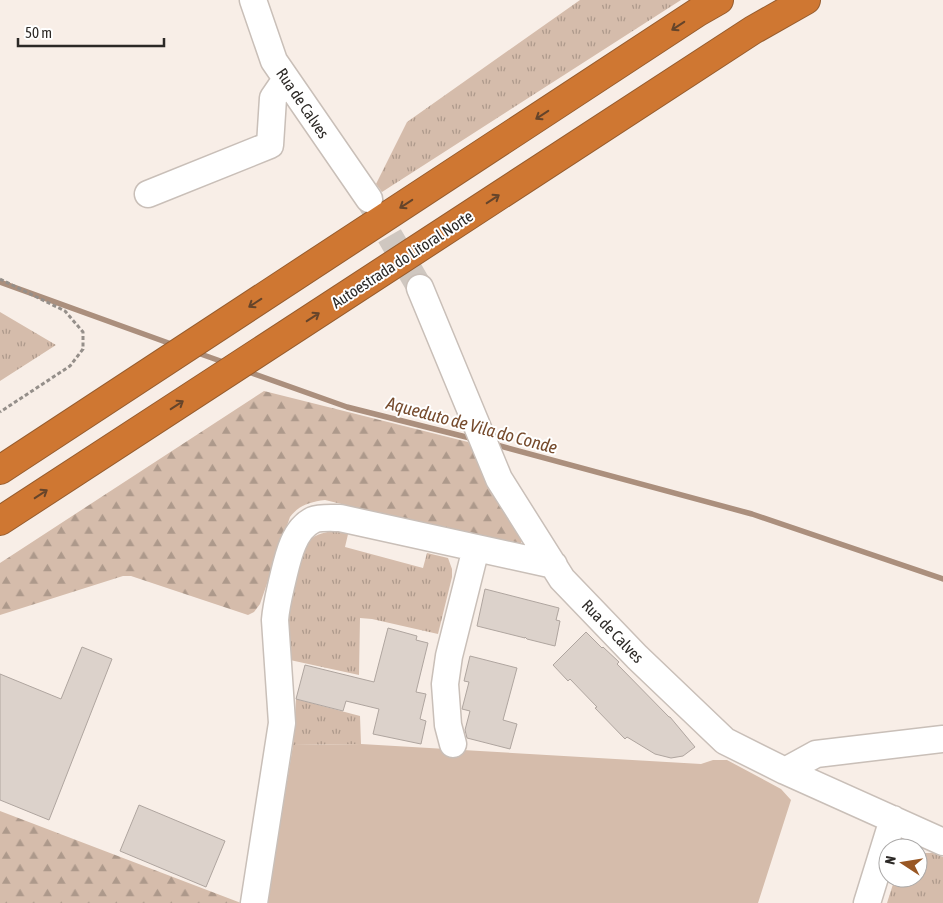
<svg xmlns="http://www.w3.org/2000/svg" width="943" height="903" viewBox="0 0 943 903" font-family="'Asap Condensed',sans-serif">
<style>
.grass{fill:url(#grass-tufts)}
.forest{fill:url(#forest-firs)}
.garden{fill:#d5bcab}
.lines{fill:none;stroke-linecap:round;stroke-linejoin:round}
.stream{stroke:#ab8f7d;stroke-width:5.5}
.building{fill:#dcd2cb;stroke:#afa59f}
.minor-tunnel{stroke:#cfc7c0;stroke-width:26;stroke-dasharray:26 13;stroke-linecap:butt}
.minor-casing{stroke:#c9bfb8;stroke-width:29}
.highway-casing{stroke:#965c2e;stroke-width:30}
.path{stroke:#958f8a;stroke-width:3;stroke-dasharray:4 2.5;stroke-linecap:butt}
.minor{stroke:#fff;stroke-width:26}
.highway{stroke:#cf7732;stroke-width:28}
.oneway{stroke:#65442a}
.labels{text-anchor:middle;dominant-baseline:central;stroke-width:4;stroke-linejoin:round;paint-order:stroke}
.street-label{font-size:16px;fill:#2c2926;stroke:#fff}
.water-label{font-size:18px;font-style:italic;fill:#764b2d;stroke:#fff}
</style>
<defs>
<pattern id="grass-tufts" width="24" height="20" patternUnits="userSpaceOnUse" patternTransform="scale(1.25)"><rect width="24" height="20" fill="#d5bcab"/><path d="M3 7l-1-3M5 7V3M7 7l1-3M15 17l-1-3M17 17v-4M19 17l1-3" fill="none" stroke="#ad998b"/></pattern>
<pattern id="forest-firs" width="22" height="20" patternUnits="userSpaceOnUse" patternTransform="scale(1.25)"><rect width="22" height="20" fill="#d5bcab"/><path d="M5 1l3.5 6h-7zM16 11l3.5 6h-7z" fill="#ad998b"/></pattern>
</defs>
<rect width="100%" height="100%" fill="#f8eee7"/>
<path class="grass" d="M580 0H681L382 192 376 184 407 122Z
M0 312 56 345 0 381Z
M349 530 345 547 423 568 427 553 448 558 452 569V577L438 634 372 619 360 618 359 675 290 660 287 623 303 546C316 531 332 531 349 530Z
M296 699 360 716 361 744 293 745Z
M918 853H933L943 857V903H887L895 878H918Z"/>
<path class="forest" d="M264 391 468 442 487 474 523 539 519 547 325 500C310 502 299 505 290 517L260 604 254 612 248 615 131 576H123L0 615V563Z
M0 811 241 903H0Z"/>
<path class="garden" d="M361 744 701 764 713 760H727L781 789 791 800 758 903H267L293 745Z"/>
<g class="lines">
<path class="stream" d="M0 282 174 345
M195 352 226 363
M246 371 347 407 474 439
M493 444 752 514 943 579"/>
</g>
<path class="building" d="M485 589 559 608 556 620 560 621 555 646 527 639 525 637V638L477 626Z
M388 628 417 636 416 640 428 643 416 692 426 694 420 719 426 721 421 744 373 734 379 709 346 701 343 711 296 699 305 665 374 682Z
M586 632 602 648 603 647 619 662 617 664 669 717H670L695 747 683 756 671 758 655 754 627 737 625 739 595 708 597 707 570 679 568 681 553 665Z
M82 647 112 659 49 820 0 800V674L61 699Z
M470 656 517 668 503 720 517 724 510 749 467 738 465 730 470 711 462 709 469 682 464 681Z
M139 805 225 841 206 887 120 851Z"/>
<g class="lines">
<path class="minor-tunnel" d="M370 202 420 288"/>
<defs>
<path id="minor" d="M253 0 274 61 369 199
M148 194 270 145 273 98 286 79
M420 288 499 479 562 579 637 657 725 741 785 771 943 842
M453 744 448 725 445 684 449 656 476 548
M785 771 816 754 943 739
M254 903 282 723 275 620C276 607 279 595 282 582 287 562 292 530 313 520 320 517 332 518 340 518L554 565
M867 903 893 819"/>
<path id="highway" d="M0 470 698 12 719 0
M0 521 753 30 806 0"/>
</defs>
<use href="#minor" class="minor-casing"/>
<use href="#highway" class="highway-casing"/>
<path class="path" d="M0 279 65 311 83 332V349L70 366 0 412"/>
<use href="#minor" class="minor"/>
<use href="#highway" class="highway"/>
</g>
<defs><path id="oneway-shaft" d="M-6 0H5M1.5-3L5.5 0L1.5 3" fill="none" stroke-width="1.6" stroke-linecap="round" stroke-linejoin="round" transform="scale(1.25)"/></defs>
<g class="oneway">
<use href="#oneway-shaft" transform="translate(678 26) rotate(147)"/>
<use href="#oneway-shaft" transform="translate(542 115) rotate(147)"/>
<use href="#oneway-shaft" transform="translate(493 199) rotate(-33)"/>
<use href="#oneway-shaft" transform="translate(406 204) rotate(147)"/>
<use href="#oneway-shaft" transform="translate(255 303) rotate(147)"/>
<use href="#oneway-shaft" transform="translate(313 317) rotate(-33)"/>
<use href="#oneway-shaft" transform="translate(177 405) rotate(-33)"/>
<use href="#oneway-shaft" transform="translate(41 494) rotate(-33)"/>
</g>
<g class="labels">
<g class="street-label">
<text transform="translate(303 103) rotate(56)">Rua de Calves</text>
<text transform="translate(402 259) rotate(-33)">Autoestrada do Litoral Norte</text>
<text transform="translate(613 631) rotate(46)">Rua de Calves</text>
</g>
<g class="water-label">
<text transform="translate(472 425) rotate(15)">Aqueduto de Vila do Conde</text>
</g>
</g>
<g transform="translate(903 863) rotate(282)"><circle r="24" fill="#ffffff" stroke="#aba9a8"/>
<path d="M0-4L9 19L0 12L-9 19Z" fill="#995724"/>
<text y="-8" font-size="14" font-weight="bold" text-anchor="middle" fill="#2c2926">N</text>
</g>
<path d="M18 38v8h146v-8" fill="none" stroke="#2c2926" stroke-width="2.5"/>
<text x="25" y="38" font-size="15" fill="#2c2926" stroke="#ffffff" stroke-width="4" paint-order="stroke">50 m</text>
</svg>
